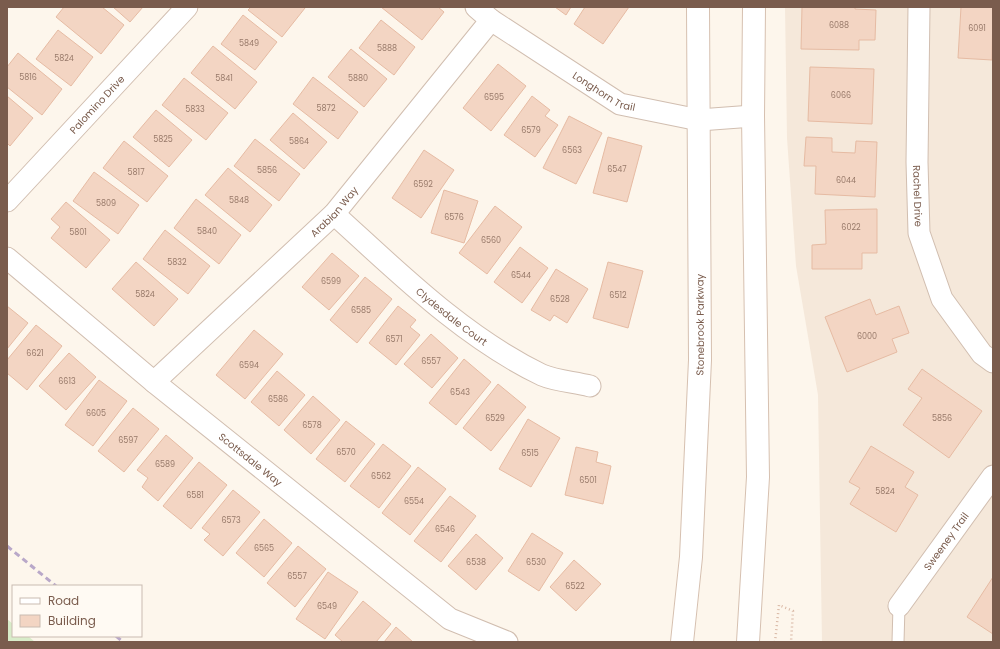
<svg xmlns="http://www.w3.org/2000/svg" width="1000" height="649" viewBox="0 0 1000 649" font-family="Poppins,sans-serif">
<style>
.residential{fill:#f5e8da}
.green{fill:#d8ecc9}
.building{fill:#f3d5c3;stroke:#e6bba3}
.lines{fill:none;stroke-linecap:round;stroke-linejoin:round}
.lane-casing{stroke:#d1beb0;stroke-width:13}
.street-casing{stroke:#d1beb0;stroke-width:23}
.secondary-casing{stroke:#d6c0b0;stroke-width:24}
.path{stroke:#d9b8a5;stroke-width:2.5;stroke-dasharray:1 3;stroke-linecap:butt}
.lane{stroke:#fff;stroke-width:11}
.street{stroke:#fff;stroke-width:21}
.secondary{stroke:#fff;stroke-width:22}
.rail{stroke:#b9a8c9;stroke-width:3;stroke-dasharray:6 4;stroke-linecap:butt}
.labels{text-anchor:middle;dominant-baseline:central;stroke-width:3;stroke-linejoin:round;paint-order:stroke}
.number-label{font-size:8px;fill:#987a6a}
.street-label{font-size:10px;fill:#7a5c4d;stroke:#fffaf3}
</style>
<rect width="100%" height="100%" fill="#fdf6ec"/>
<path class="residential" d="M785 7H993V642H822L818 395 796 266 787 138Z"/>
<path class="green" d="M7 619 13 624V636H28L35 642H7Z"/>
<path class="building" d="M64 7H102L124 25 101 54 56 17Z
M113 7H143L130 22Z
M251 7H303L305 8 282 37 248 10Z
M381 7H438L444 12 422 40Z
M555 7H571L566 15Z
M585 7H629L603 44 574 24Z
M802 7H855V9L876 10 875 40H859V50L801 49Z
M961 7H993L992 60 958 58Z
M243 15 277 42 255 70 221 44Z
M381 20 415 47 394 75 359 48Z
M58 30 93 57 71 86 36 59Z
M213 46 257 82 235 109 191 73Z
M351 49 387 79 364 107 328 77Z
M18 53 62 89 42 115 7 87V67Z
M498 64 526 86 491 131 463 108Z
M810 67 874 69 872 124 808 121Z
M313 77 358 112 338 139 293 104Z
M184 78 228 113 206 140 162 105Z
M7 96 33 118 10 146 7 143Z
M532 96 550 110 545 116 558 125 535 157 504 135Z
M156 110 192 140 169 167 133 137Z
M293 113 327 142 304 169 270 140Z
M569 116 602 133 576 184 543 168Z
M608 137 642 146 627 202 593 193Z
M806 137 832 138V152L855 153 856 141 877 142 875 197 815 194 816 166H804Z
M255 139 300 174 279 201 234 166Z
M124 141 168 176 147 202 103 168Z
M424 150 454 170 421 218 392 198Z
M228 168 272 205 250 232 205 195Z
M94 172 139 205 118 234 73 201Z
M444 190 478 201 464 243 431 233Z
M196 199 241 235 219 264 174 228Z
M66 202 110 240 86 268 51 238 60 227 51 219Z
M495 206 522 227 487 274 459 253Z
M877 209V253H862V269H812V245L826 244 825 210Z
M165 230 210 266 188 294 143 259Z
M520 247 548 268 522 303 494 282Z
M332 253 359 276 329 310 302 287Z
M136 262 178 299 154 326 112 289Z
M608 262 643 271 628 328 593 318Z
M556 269 588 289 567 323 554 315 550 321 531 310Z
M365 277 392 299 357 343 330 320Z
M870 299 876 315 899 306 909 333 892 339 897 352 847 372 825 317Z
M7 306 28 323 7 349Z
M398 306 416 320 410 327 420 335 396 365 369 343Z
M36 325 62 346 27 390 7 373V360Z
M254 330 283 354 245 399 216 375Z
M431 334 458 358 432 388 404 364Z
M69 353 96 377 66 410 39 386Z
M464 359 491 382 456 425 429 403Z
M922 369 982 411 949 458 903 425 922 398 908 389Z
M277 371 305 395 279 426 251 402Z
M99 380 127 401 93 446 65 425Z
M498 384 526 407 491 451 463 428Z
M313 396 340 420 311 454 284 430Z
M133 408 159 429 124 472 98 451Z
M528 419 560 438 531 487 499 469Z
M346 421 375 444 345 482 316 459Z
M166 435 193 458 158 501 142 487 148 478 137 470Z
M383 444 411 466 379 508 350 486Z
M871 446 914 472 905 487 918 495 896 532 850 504 860 488 849 482Z
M576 447 598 452 596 462 611 466 603 504 565 495Z
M199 462 227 485 191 529 163 506Z
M418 467 446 489 410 535 382 513Z
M233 490 260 512 223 556 204 540 210 534 202 528Z
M450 496 476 516 441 562 414 541Z
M264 519 292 543 264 577 236 553Z
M532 533 563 553 539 591 508 571Z
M476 534 503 558 476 590 448 566Z
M298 546 326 569 295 607 267 583Z
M574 560 601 584 576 611 550 587Z
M328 572 358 592 325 639 296 619Z
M993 577V634L967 617Z
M363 601 391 624 376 642H343L335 635Z
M396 627 413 642H384Z"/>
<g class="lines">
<defs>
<path id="lane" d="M898 642 899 606"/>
<g id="street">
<path id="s1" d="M476 7 491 20 620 104 699 120 753 116"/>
<path id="s2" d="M919 7 917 162 919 233 942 299 982 354 993 362"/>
<path id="s3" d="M7 201 187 7"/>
<path id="s4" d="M334 214C398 272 463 337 542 375 556 381 575 382 590 386"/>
<path id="s5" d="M7 258 154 382 450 619 507 642"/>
<path id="s6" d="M154 382 334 214 491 20"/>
<path id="s7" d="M899 606 993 476"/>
</g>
<g id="secondary">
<path id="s8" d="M682 642 691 557 700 360 698 7"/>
<path d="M748 642 758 477 753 116 754 7"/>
</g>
</defs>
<use href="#lane" class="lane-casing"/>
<use href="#street" class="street-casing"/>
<use href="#secondary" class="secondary-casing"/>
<path class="path" d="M775 642 779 605 793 611 791 642"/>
<use href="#lane" class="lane"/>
<use href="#street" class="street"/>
<use href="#secondary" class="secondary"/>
<path class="rail" d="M7 546 56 586
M116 636 123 642"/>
</g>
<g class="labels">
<g class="number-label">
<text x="839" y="25">6088</text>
<text x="977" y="28">6091</text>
<text x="249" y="43">5849</text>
<text x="387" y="48">5888</text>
<text x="64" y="58">5824</text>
<text x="28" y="77">5816</text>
<text x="224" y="78">5841</text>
<text x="358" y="78">5880</text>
<text x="841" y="95">6066</text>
<text x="494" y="97">6595</text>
<text x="326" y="108">5872</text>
<text x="195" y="109">5833</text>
<text x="531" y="130">6579</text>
<text x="163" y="139">5825</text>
<text x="299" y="141">5864</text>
<text x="572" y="150">6563</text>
<text x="617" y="169">6547</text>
<text x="267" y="170">5856</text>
<text x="136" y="172">5817</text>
<text x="846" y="180">6044</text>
<text x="423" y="184">6592</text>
<text x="239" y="200">5848</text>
<text x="106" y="203">5809</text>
<text x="454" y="217">6576</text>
<text x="851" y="227">6022</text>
<text x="207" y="231">5840</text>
<text x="78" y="232">5801</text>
<text x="491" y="240">6560</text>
<text x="177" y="262">5832</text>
<text x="521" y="275">6544</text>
<text x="331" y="281">6599</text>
<text x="145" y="294">5824</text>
<text x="618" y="295">6512</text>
<text x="560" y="299">6528</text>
<text x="361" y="310">6585</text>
<text x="867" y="336">6000</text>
<text x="394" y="339">6571</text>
<text x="35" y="353">6621</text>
<text x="431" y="361">6557</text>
<text x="249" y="365">6594</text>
<text x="67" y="381">6613</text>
<text x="460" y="392">6543</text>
<text x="278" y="399">6586</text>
<text x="96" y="413">6605</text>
<text x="495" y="418">6529</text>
<text x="942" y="418">5856</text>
<text x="312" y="425">6578</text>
<text x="128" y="440">6597</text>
<text x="346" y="452">6570</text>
<text x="530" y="453">6515</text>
<text x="165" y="464">6589</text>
<text x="381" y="476">6562</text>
<text x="588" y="480">6501</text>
<text x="885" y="491">5824</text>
<text x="195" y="495">6581</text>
<text x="414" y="501">6554</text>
<text x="231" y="520">6573</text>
<text x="445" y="529">6546</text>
<text x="264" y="548">6565</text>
<text x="476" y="562">6538</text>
<text x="536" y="562">6530</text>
<text x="297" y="576">6557</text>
<text x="575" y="586">6522</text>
<text x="327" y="606">6549</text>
</g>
<g class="street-label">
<text stroke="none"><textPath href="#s1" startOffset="154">Longhorn Trail</textPath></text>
<text stroke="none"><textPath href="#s3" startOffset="132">Palomino Drive</textPath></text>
<text stroke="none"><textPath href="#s2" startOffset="189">Rachel Drive</textPath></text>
<text stroke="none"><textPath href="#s6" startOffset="248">Arabian Way</textPath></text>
<text stroke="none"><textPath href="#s4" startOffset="156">Clydesdale Court</textPath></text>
<text stroke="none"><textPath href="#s8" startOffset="318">Stonebrook Parkway</textPath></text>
<text stroke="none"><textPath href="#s5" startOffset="316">Scottsdale Way</textPath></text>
<text stroke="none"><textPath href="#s7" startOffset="80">Sweeney Trail</textPath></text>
</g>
</g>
<rect width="1000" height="649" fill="none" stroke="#7a5c4d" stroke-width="16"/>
<rect x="12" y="585" width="130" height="52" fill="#fffaf3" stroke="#cabbb1"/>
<rect x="20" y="598" width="20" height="6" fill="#ffffff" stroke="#cabbb1"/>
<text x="48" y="605" font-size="12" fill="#7a5c4d">Road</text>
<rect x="20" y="615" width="20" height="12" fill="#f3d5c3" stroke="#cabbb1"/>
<text x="48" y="625" font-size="12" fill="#7a5c4d">Building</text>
</svg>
